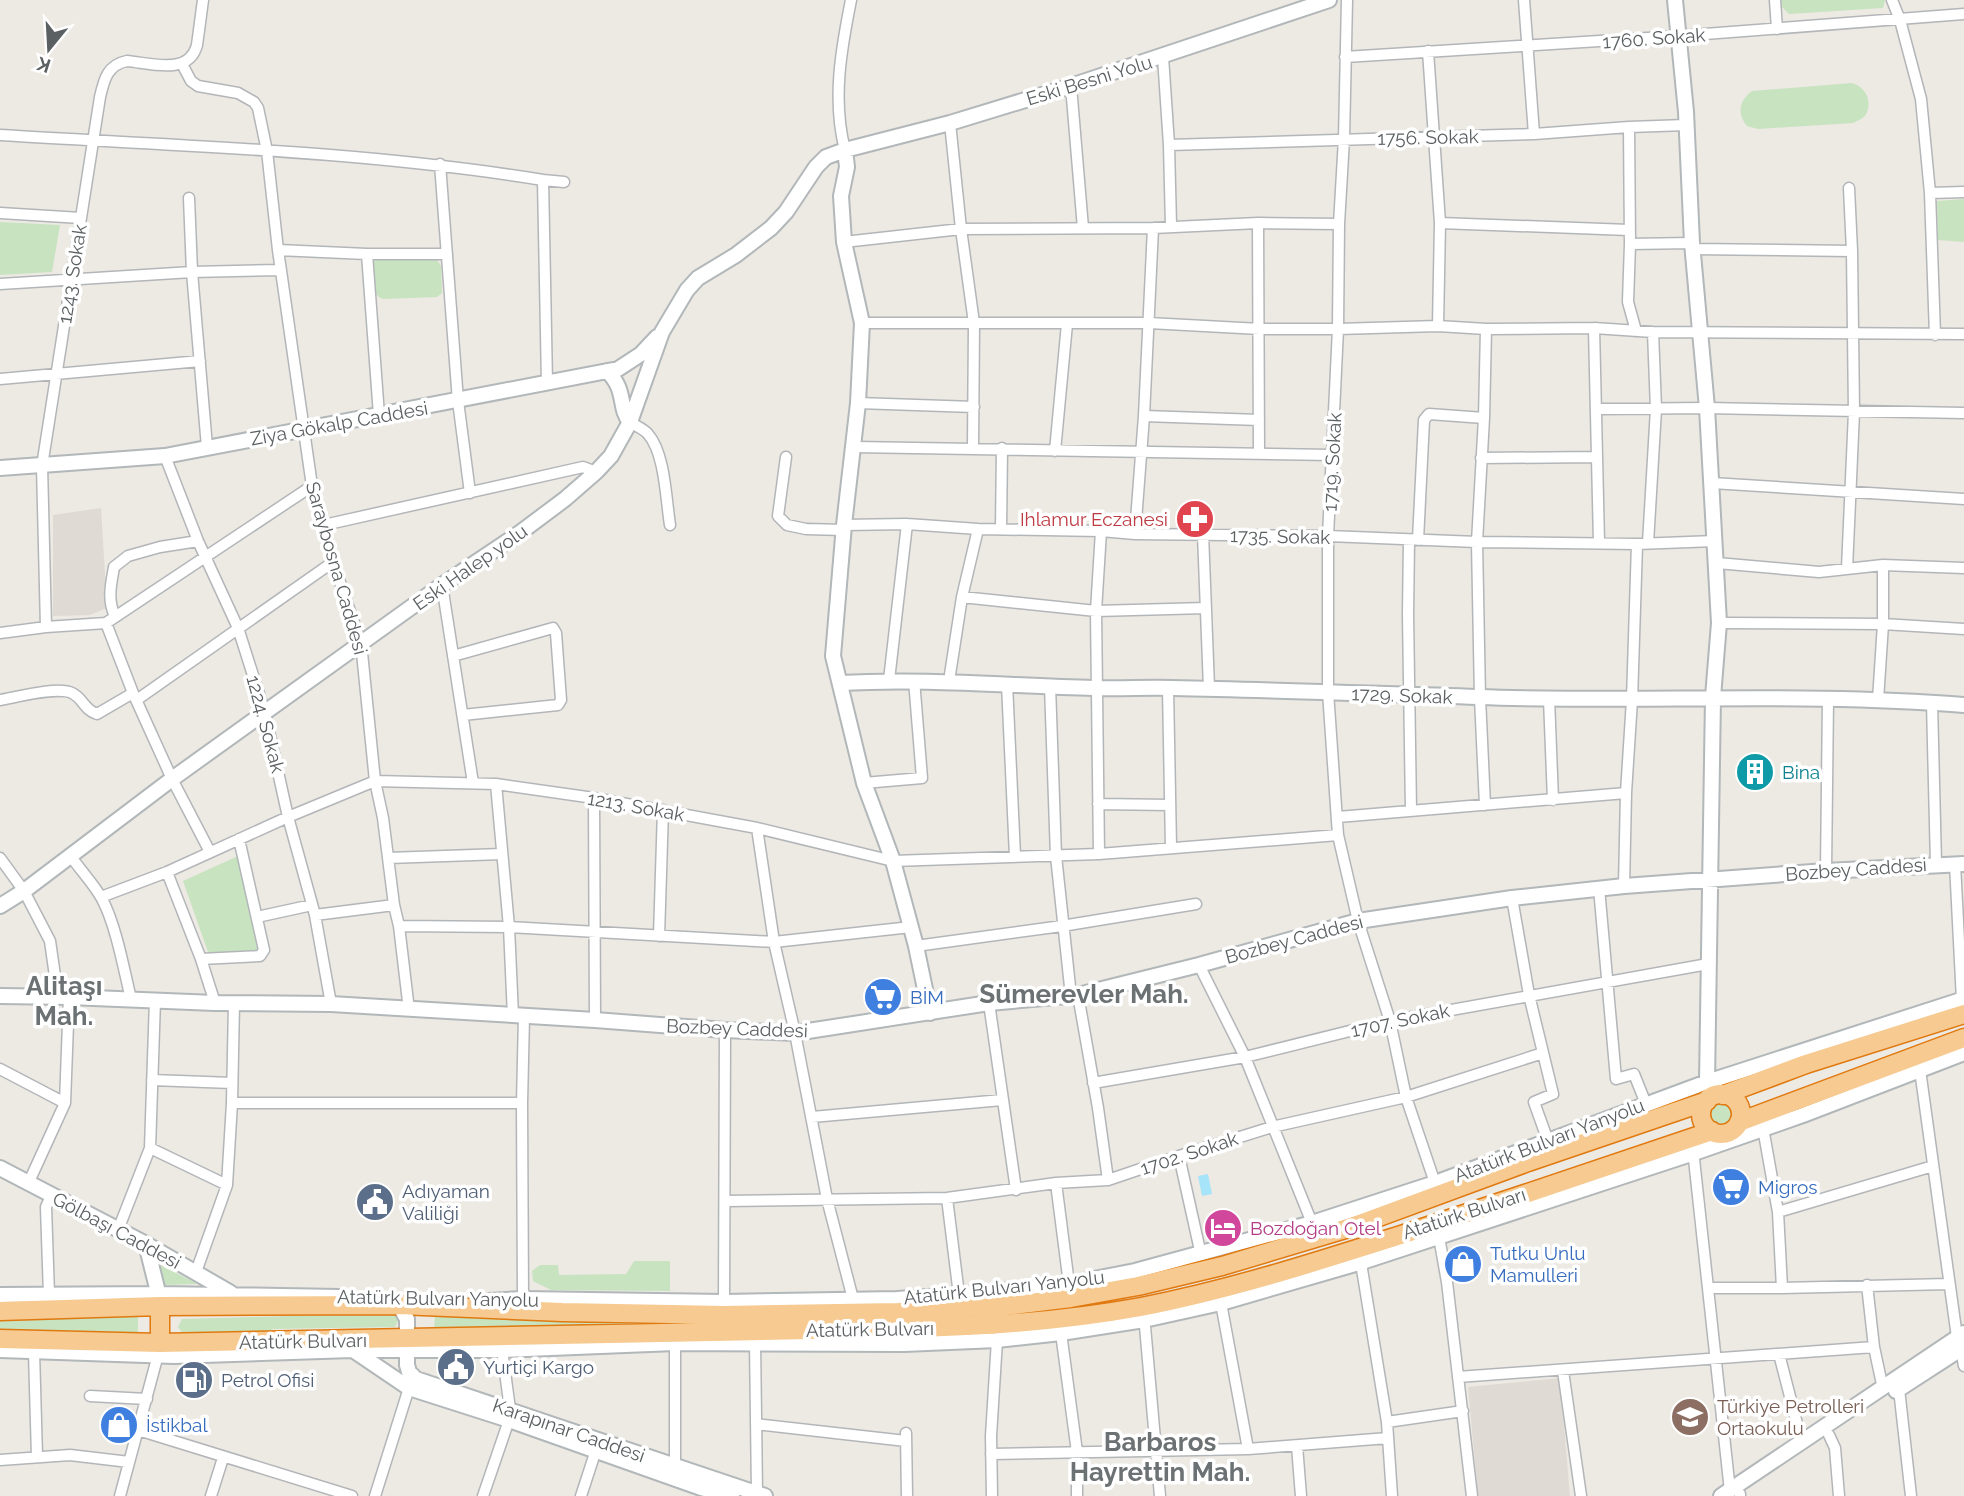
<svg xmlns="http://www.w3.org/2000/svg" width="1964" height="1496" viewBox="0 0 1964 1496" font-family="Raleway,sans-serif">
<style>
.education{fill:#dfdad4}
.green{fill:#c7e3c0}
.water{fill:#a6e4f9}
.lines{fill:none;stroke-linecap:round;stroke-linejoin:round}
.street-casing{stroke:#b3b6b9;stroke-width:13}
.secondary-casing{stroke:#b2b7b9;stroke-width:18}
.highway-casing{stroke:#e0790f;stroke-width:21}
.street{stroke:#fff;stroke-width:10}
.secondary{stroke:#fff;stroke-width:14}
.highway{stroke:#f6ca91;stroke-width:18}
.labels{text-anchor:middle;dominant-baseline:central;stroke-width:7;stroke-linejoin:round;paint-order:stroke}
.street-label{font-size:19px;fill:#5b6062;stroke:#fff}
.health-label{font-size:19px;fill:#be3a42;stroke:#fff;text-anchor:end}
.culture-label{font-size:19px;fill:#0d838f;stroke:#fff;text-anchor:start}
.shop-label{font-size:19px;fill:#366cbe;stroke:#fff;text-anchor:start}
.service-label{font-size:19px;fill:#4e5e75;stroke:#fff;text-anchor:start}
.hotel-label{font-size:19px;fill:#b23c85;stroke:#fff;text-anchor:start}
.education-label{font-size:19px;fill:#785e54;stroke:#fff;text-anchor:start}
.district-label{font-size:26px;font-weight:bold;fill:#6c7274;stroke:#fff}
</style>
<rect width="100%" height="100%" fill="#ede9e3"/>
<path class="education" d="M101 508 107 608 90 615 53 616V515Z
M1560 1378 1570 1496H1478L1468 1387Z"/>
<path class="green" d="M1781 0H1885L1883 8 1789 14 1781 6Z
M1852 83C1864 86 1872 99 1867 112 1865 118 1859 120 1853 123L1758 129 1747 126C1736 113 1740 100 1752 91Z
M1964 199V242L1938 240 1937 201Z
M0 222 60 225 52 272 0 275Z
M377 259 437 260 441 266 442 293 437 297 383 299C369 294 373 276 372 263Z
M238 856 258 952H208L183 881Z
M1710 1113a11 11 0 1 1 22 0a11 11 0 1 1-22 0Z
M634 1261H670V1291L551 1290 533 1281 532 1271 540 1265H558L559 1275 626 1274Z
M160 1265 196 1283V1284L165 1285Z
M371 1312H394L398 1321 395 1327 273 1329 265 1334 184 1335 178 1327 182 1319 364 1314Z
M138 1314V1334L0 1331V1317Z
M435 1314 650 1322 651 1328 559 1326 434 1331Z"/>
<path class="water" d="M1208 1174 1212 1194 1202 1196 1198 1176Z"/>
<g class="lines">
<defs>
<path id="street" d="M1347 0 1344 139 1339 224 1338 329 1328 536V692L1338 835 1358 921 1390 1021 1406 1097 1435 1183
M1524 0 1534 134
M1775 0 1777 29
M1892 0 1900 20 1921 99 1930 193 1935 335
M1428 51 1440 223 1438 326
M1163 57 1169 145 1171 226
M1345 57 1679 36 1964 14
M182 64 191 81 198 86 238 93 254 102 258 108 267 151 278 250 312 486 333 562 361 643 375 781 383 818 394 905 399 926 409 1010
M1071 86 1083 228
M950 123 961 229 974 323 973 448
M1629 127 1630 244 1628 302 1636 331
M0 135C181 146 364 151 543 180L547 383
M1169 145 1534 134 1629 127 1686 125
M845 150C832 100 841 50 851 0
M440 164 458 401 470 493
M543 180 564 182
M1930 193 1964 192
M189 198 192 272 207 447
M0 213 81 218
M1258 223 1259 454
M1440 223 1629 230
M844 242 961 229 1153 228 1258 223 1339 224
M1630 244 1692 243
M1692 249 1852 251
M278 250 367 254H447
M367 254 379 415
M0 284 192 272 281 270
M862 323H1149L1260 329H1338L1438 326 1486 329 1594 328 1653 332 1964 334
M1594 328 1599 543
M0 379 200 361
M858 403 974 407
M1597 409 1707 408 1964 413
M1144 416 1259 420
M630 422C636 426 644 429 648 434 665 453 666 500 670 525
M854 447 1332 455
M1055 451 1067 324
M165 456 198 541 238 628 265 713 288 817 315 915 331 1004
M786 457 778 516 787 525 806 529 844 530
M1481 458 1597 457
M1712 483 1964 499
M324 525 583 467 596 472
M844 525 907 524 978 529 1101 531 1135 534 1328 536 1477 542 1637 544 1715 541
M1001 529 1002 448
M1135 534 1144 416 1153 228
M1203 534 1209 688
M1409 540 1408 614 1411 811
M1418 540 1424 420 1429 414 1484 418
M1648 543 1656 409 1653 332
M1717 563 1819 572 1883 565 1964 568
M1847 569 1854 412 1852 251 1849 188
M442 585 473 783
M962 597 1096 611 1206 608
M115 616C107 600 111 584 114 567L128 556 160 547 198 541
M106 623 133 693 172 779 210 852
M1719 623 1883 624 1964 629
M46 627 42 466 100 97C104 80 107 65 127 61 150 63 189 76 197 45L203 0
M0 633 46 627 106 623 312 486
M453 656 553 628 556 633 561 700 558 705 463 715
M889 680 907 524
M949 681 962 597 978 529
M1007 684 1015 856
M1050 686 1056 856 1071 996
M1168 688 1171 848
M138 699 333 562
M1549 699 1553 800
M0 700C17 697 58 686 72 693 84 699 83 709 97 714L133 693
M1878 700 1883 624V565
M1932 703 1936 864
M864 783 922 778 914 680
M496 784 509 927 513 1016
M594 798 595 1020
M1098 804 1170 805
M1485 805 1480 698 1477 542 1484 418 1486 329
M1338 817 1626 793
M757 828 774 942 795 1033 827 1199 853 1299
M1099 854 1096 611 1101 531
M70 855C80 870 94 884 102 899 116 925 124 970 131 999
M0 858 24 891 50 941 58 997
M388 858 502 854
M1955 864 1962 1000
M1826 871 1828 699
M167 872 201 959 215 1003
M1624 886 1626 793 1632 700 1637 544
M1599 888 1616 1079 1634 1074 1646 1104
M101 897 167 872 288 817 375 781 496 784 594 798 757 828 893 861 1099 854 1338 835
M1512 898 1529 995 1553 1094 1534 1102 1548 1141
M315 915 394 905
M257 917 312 905
M399 926 509 927 774 942 911 927
M659 936 663 810
M916 946 1062 926 1196 904
M201 959 260 956 264 950 239 839
M1199 965 1245 1057 1312 1223
M1078 995 1098 1108 1108 1180
M989 1003 1016 1190
M0 1069 65 1103
M1920 1070 1957 1337
M152 1080 232 1083
M1093 1083 1245 1057 1390 1021 1708 964
M232 1103H522
M812 1117 1002 1100
M1763 1128 1778 1212 1782 1288
M150 1148 227 1185
M1693 1150 1730 1491
M1179 1156 1201 1255
M1056 1183 1069 1284
M28 1184 65 1103 69 997
M947 1198 959 1295
M725 1201 947 1198 1056 1183 1108 1180 1179 1156 1272 1127 1406 1097 1543 1053
M1778 1212 1933 1166
M118 1230 150 1148 155 1000
M1439 1237 1447 1282 1472 1496
M1360 1257 1387 1422 1392 1496
M196 1272 227 1185 232 1103 234 1003
M1867 1285 1874 1347 1883 1389
M1708 1288H1782L1949 1284
M49 1295 46 1207 51 1196
M523 1299 522 1103 524 1016
M724 1302 725 1030
M1221 1303 1248 1449
M1144 1315 1160 1496
M1061 1333 1077 1452V1496
M755 1342 757 1494
M675 1343V1466
M1961 1349 1964 1366
M502 1350 510 1409
M34 1352 37 1457
M1779 1354 1802 1443
M1563 1371 1581 1496
M1458 1377 1874 1347
M1899 1389 1911 1496
M90 1396 147 1399
M1387 1422 1463 1411
M756 1424 906 1441
M138 1430 352 1496
M906 1433 907 1496
M1829 1435 1835 1448 1839 1496
M1297 1446 1301 1496
M991 1454 1248 1449 1388 1438
M0 1460 70 1455 129 1462
M1740 1494V1496
M120 1496 159 1351
M211 1496 223 1458
M375 1496 409 1388
M483 1496 509 1420
M581 1496 596 1450
M992 1496 991 1436 997 1340"/>
<path id="secondary" d="M1675 0 1686 112 1692 243 1707 408 1719 623 1713 697 1707 1082
M845 150 847 167 841 196 844 242 862 323 858 403 844 525 833 656 864 783 893 861 916 946 930 1013
M607 371C627 390 618 408 630 422
M0 468 165 456 618 369 641 354 657 337
M840 683C926 678 1009 686 1094 688 1121 689 1147 687 1173 688 1275 690 1377 694 1478 697 1640 703 1802 692 1964 705
M0 906 24 891 172 779 442 585 517 535 565 499 596 472 611 456 630 422 662 332 687 290 698 278 736 255 771 228 786 212 816 167 826 157 845 150 950 123 1071 86 1329 0
M0 996 69 997 215 1003 331 1004 595 1020 725 1030 795 1033 989 1003 1078 995 1199 965 1358 921 1512 898 1624 886 1826 871 1964 864
M0 1168 146 1244 231 1293
M146 1244 160 1300
M0 1295 159 1294 339 1297
M396 1300 407 1319V1365L409 1372 416 1379 765 1496
M489 1301 523 1299 724 1302 897 1299 959 1295 1069 1284 1135 1271 1312 1223 1435 1183 1707 1082 1964 999
M350 1348 409 1388 509 1420 701 1488 732 1496
M0 1350 174 1356 352 1350H502L675 1343 904 1344 997 1340 1061 1333 1144 1320 1221 1303 1362 1262 1694 1153 1803 1115 1964 1053
M1896 1391 1964 1347
M1721 1496 1964 1333"/>
<path id="highway" d="M1701 1114a20 20 0 1 1 40 0a20 20 0 1 1-40 0Z
M1723 1095 1806 1064 1964 1014
M1739 1122 1964 1038
M0 1311 160 1306 400 1305 562 1312 725 1315 898 1312 1005 1306 1071 1298 1138 1286 1222 1266 1349 1228 1528 1162 1707 1101
M0 1339 160 1343 810 1330C921 1329 1032 1327 1141 1307 1229 1290 1316 1262 1401 1235 1505 1201 1608 1166 1712 1131
M160 1343V1306"/>
</defs>
<use href="#street" class="street-casing"/>
<use href="#secondary" class="secondary-casing"/>
<use href="#highway" class="highway-casing"/>
<use href="#street" class="street"/>
<use href="#secondary" class="secondary"/>
<use href="#highway" class="highway"/>
</g>
<defs>
<symbol id="pharmacy-disc" viewBox="-11 -11 22 22"><circle r="9.5" fill="#e0444e" stroke="#fff"/><path d="M-2-6h4v4h4v4h-4v4h-4v-4h-4v-4h4Z" fill="#fff"/></symbol>
<symbol id="building-disc" viewBox="-11 -11 22 22"><circle r="9.5" fill="#0f9aa8" stroke="#fff"/><path d="M-4-6H4V6H1V3H-1V6H-4ZM-2.5-4.3h1.7v1.8h-1.7ZM.8-4.3h1.7v1.8H.8ZM-2.5-1h1.7V.8h-1.7ZM.8-1h1.7V.8H.8Z" fill="#fff"/></symbol>
<symbol id="supermarket-disc" viewBox="-11 -11 22 22"><circle r="9.5" fill="#3f7fe0" stroke="#fff"/><path d="M-6-5.5h2.5l.6 2H6L4.5 2H-2.5L-4.4-4H-6ZM-1.5 3.2a1.3 1.3 0 1 0 .1 0ZM3 3.2a1.3 1.3 0 1 0 .1 0Z" fill="#fff"/></symbol>
<symbol id="civic-disc" viewBox="-11 -11 22 22"><circle r="9.5" fill="#5c6f8a" stroke="#fff"/><path d="M-.6-6.5H3V-4.5H.6V-3L4-1V1h2V6H-6V1h2V-1L-.6-3ZM-1.2 2.5V6h2.4V2.5Z" fill="#fff"/></symbol>
<symbol id="hotel-disc" viewBox="-11 -11 22 22"><circle r="9.5" fill="#d1479c" stroke="#fff"/><path d="M-6-4.5h1.5V1H6V5H4.5V3h-9V5H-6ZM-4 0a1.8 1.8 0 1 1 3.6 0ZM.5 0V-2.5h3Q6-2.5 6 0Z" fill="#fff"/></symbol>
<symbol id="shop-disc" viewBox="-11 -11 22 22"><circle r="9.5" fill="#3f7fe0" stroke="#fff"/><path d="M-5-2.5h2.3a2.7 3.5 0 0 1 5.4 0H5L5.5 6h-11ZM-1.5-2.5h3a1.5 2.3 0 0 0-3 0Z" fill="#fff"/></symbol>
<symbol id="fuel-disc" viewBox="-11 -11 22 22"><circle r="9.5" fill="#5c6f8a" stroke="#fff"/><path d="M-5.5-6h7V0h2V4h1.3V-2.5L3-4.5l.8-.8L6-3V5H2.5V1h-1V6h-7ZM-4.2-4.7v3.2H.2V-4.7Z" fill="#fff"/></symbol>
<symbol id="school-disc" viewBox="-11 -11 22 22"><circle r="9.5" fill="#8d6e63" stroke="#fff"/><path d="M0-5L7-2L0 1L-7-2ZM-4 1L0 2.5L4 1V4Q0 6-4 4Z" fill="#fff"/></symbol>
</defs>
<g fill-rule="evenodd">
<use href="#pharmacy-disc" x="1173" y="497" width="44" height="44"/>
<use href="#building-disc" x="1733" y="750" width="44" height="44"/>
<use href="#supermarket-disc" x="861" y="975" width="44" height="44"/>
<use href="#supermarket-disc" x="1709" y="1165" width="44" height="44"/>
<use href="#civic-disc" x="353" y="1180" width="44" height="44"/>
<use href="#hotel-disc" x="1201" y="1206" width="44" height="44"/>
<use href="#shop-disc" x="1441" y="1242" width="44" height="44"/>
<use href="#civic-disc" x="434" y="1345" width="44" height="44"/>
<use href="#fuel-disc" x="172" y="1358" width="44" height="44"/>
<use href="#school-disc" x="1668" y="1395" width="44" height="44"/>
<use href="#shop-disc" x="97" y="1403" width="44" height="44"/>
</g>
<g class="labels">
<g class="street-label">
<text transform="translate(1654 38) rotate(-4)">1760. Sokak</text>
<text transform="translate(1089 80) rotate(-17)">Eski Besni Yolu</text>
<text transform="translate(1428 137) rotate(-1)">1756. Sokak</text>
<text transform="translate(72 274) rotate(-81)">1243. Sokak</text>
<text transform="translate(339 423) rotate(-10)">Ziya Gökalp Caddesi</text>
<text transform="translate(1332 462) rotate(-87)">1719. Sokak</text>
<text transform="translate(1280 536) rotate(1)">1735. Sokak</text>
<text transform="translate(470 567) rotate(-35)">Eski Halep yolu</text>
<text transform="translate(337 568) rotate(74)">Saraybosna Caddesi</text>
<text transform="translate(1402 695) rotate(2)">1729. Sokak</text>
<text transform="translate(266 724) rotate(75)">1224. Sokak</text>
<text transform="translate(636 806) rotate(10)">1213. Sokak</text>
<text transform="translate(1856 869) rotate(-4)">Bozbey Caddesi</text>
<text transform="translate(1294 939) rotate(-15)">Bozbey Caddesi</text>
<text transform="translate(1400 1020) rotate(-12)">1707. Sokak</text>
<text transform="translate(737 1028) rotate(2)">Bozbey Caddesi</text>
<text transform="translate(1549 1140) rotate(-21)">Atatürk Bulvarı Yanyolu</text>
<text transform="translate(1189 1153) rotate(-18)">1702. Sokak</text>
<text transform="translate(1464 1213) rotate(-18)">Atatürk Bulvarı</text>
<text transform="translate(117 1230) rotate(28)">Gölbaşı Caddesi</text>
<text transform="translate(1004 1287) rotate(-6)">Atatürk Bulvarı Yanyolu</text>
<text transform="translate(438 1298) rotate(1)">Atatürk Bulvarı Yanyolu</text>
<text transform="translate(870 1329) rotate(-1)">Atatürk Bulvarı</text>
<text transform="translate(303 1341) rotate(-1)">Atatürk Bulvarı</text>
<text transform="translate(569 1430) rotate(19)">Karapınar Caddesi</text>
</g>
<g class="health-label">
<text x="1168" y="519">Ihlamur Eczanesi</text>
</g>
<g class="culture-label">
<text x="1782" y="772">Bina</text>
</g>
<g class="shop-label">
<text x="910" y="997">BİM</text>
<text x="1758" y="1187">Migros</text>
<text x="1490" y="1253">Tutku Unlu<tspan x="1490" dy="22">Mamulleri</tspan></text>
<text x="146" y="1425">İstikbal</text>
</g>
<g class="service-label">
<text x="402" y="1191">Adıyaman<tspan x="402" dy="22">Valiliği</tspan></text>
<text x="483" y="1367">Yurtiçi Kargo</text>
<text x="221" y="1380">Petrol Ofisi</text>
</g>
<g class="hotel-label">
<text x="1250" y="1228">Bozdoğan Otel</text>
</g>
<g class="education-label">
<text x="1717" y="1406">Türkiye Petrolleri<tspan x="1717" dy="22">Ortaokulu</tspan></text>
</g>
<g class="district-label">
<text x="64" y="986">Alitaşı<tspan x="64" dy="30">Mah.</tspan></text>
<text x="1084" y="994">Sümerevler Mah.</text>
<text x="1160" y="1442">Barbaros<tspan x="1160" dy="30">Hayrettin Mah.</tspan></text>
</g>
</g>
<g transform="translate(49 49) rotate(198)" stroke="#ffffff" stroke-width="5" paint-order="stroke">
<path d="M0-5L12 26L0 18L-12 26Z" fill="#5b6062"/>
<text y="-10" font-size="19" font-weight="bold" text-anchor="middle" fill="#5b6062">K</text>
</g>
</svg>
